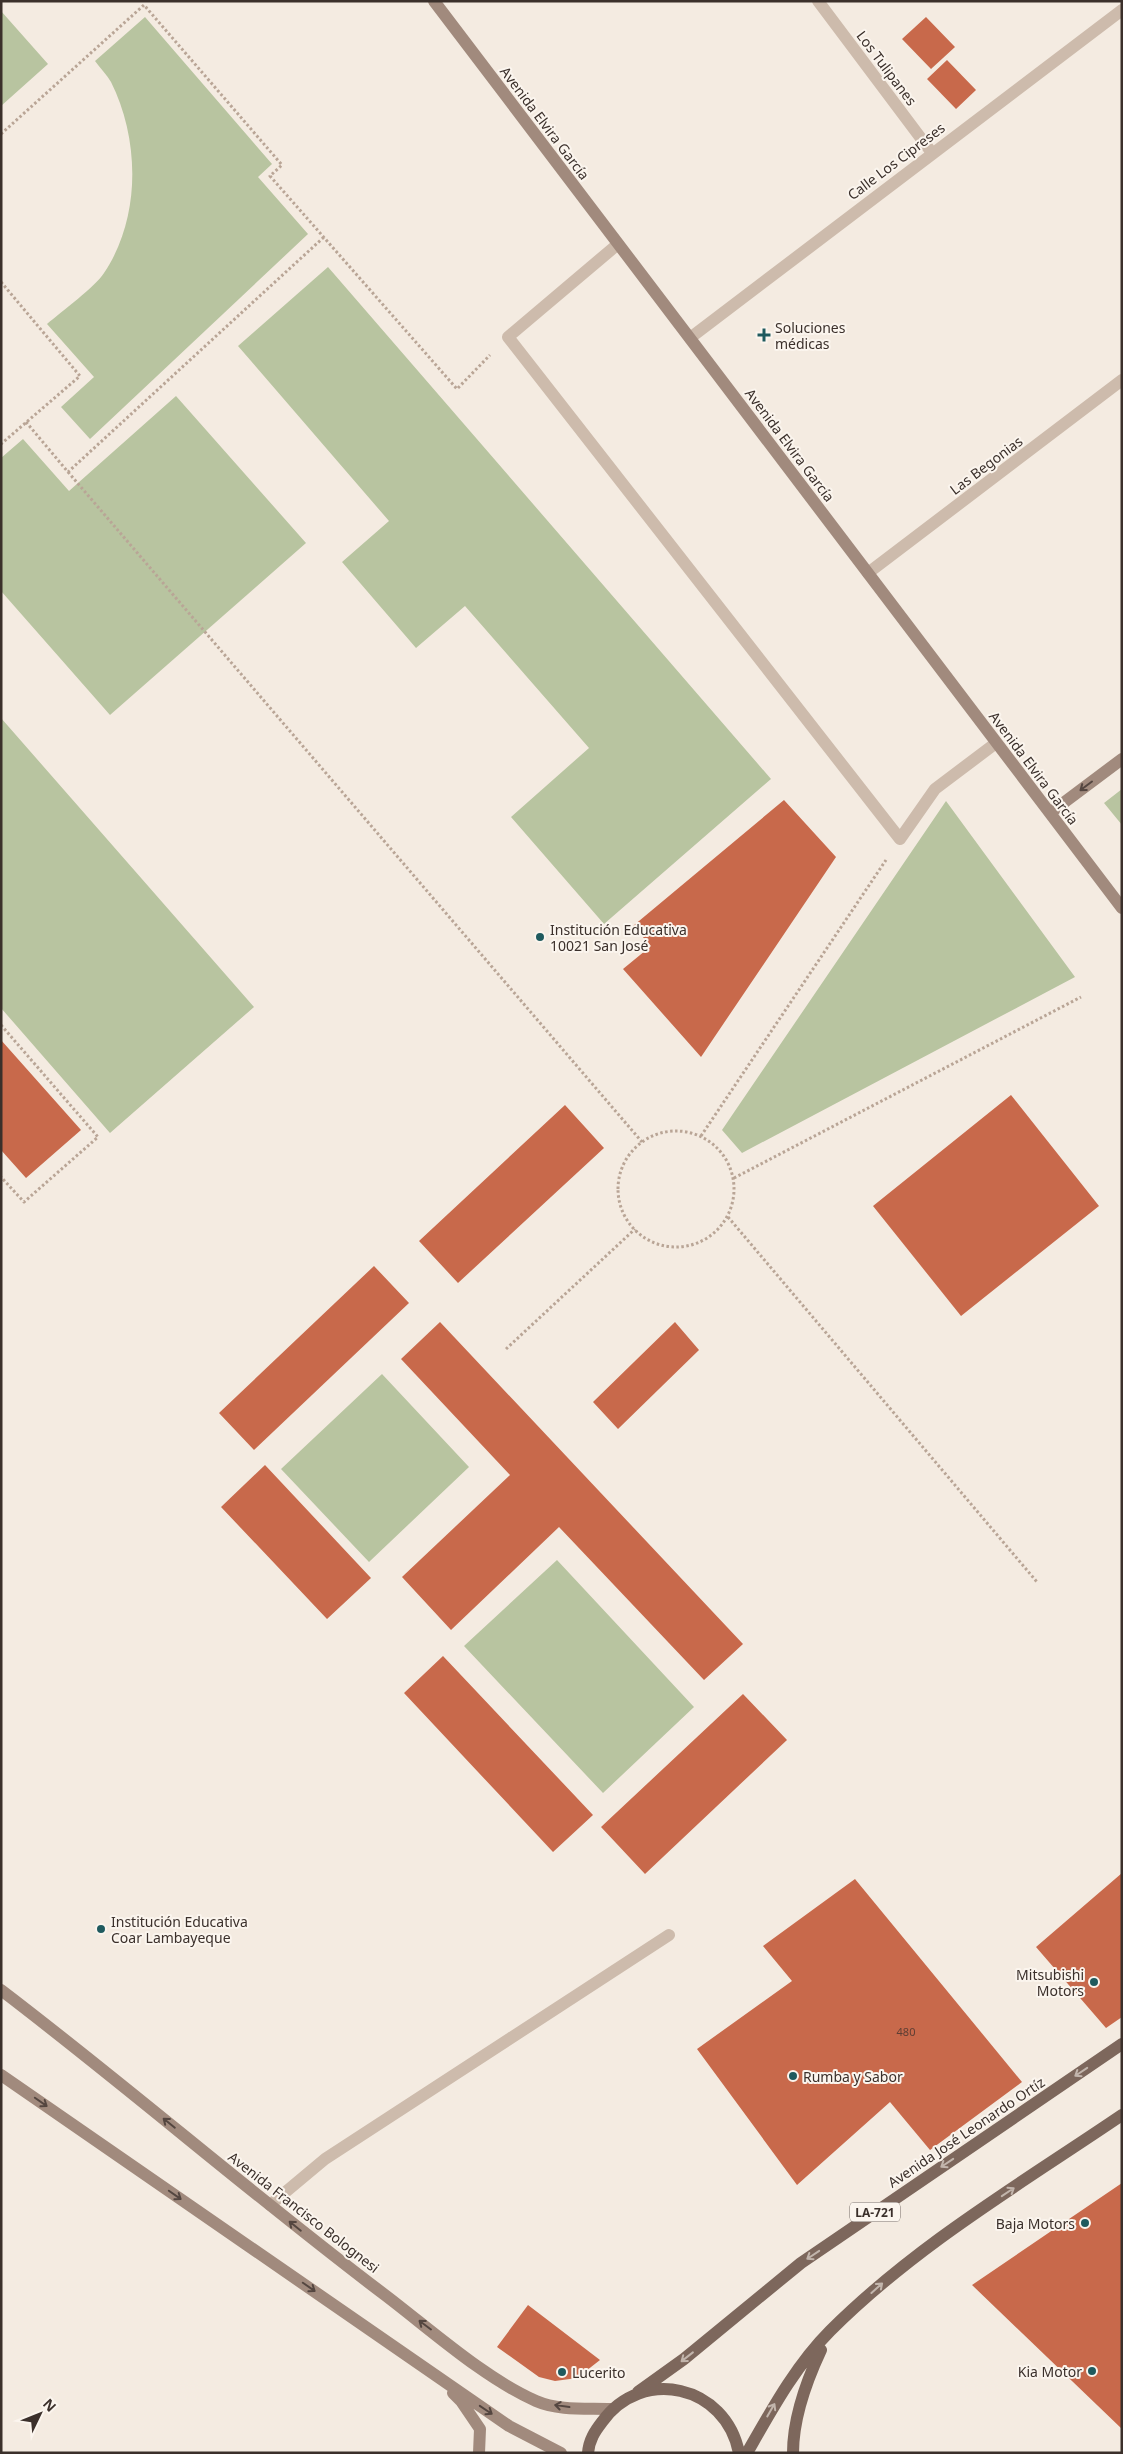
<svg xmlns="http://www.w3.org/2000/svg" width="1123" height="2454" viewBox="0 0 1123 2454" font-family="'Noto Sans',sans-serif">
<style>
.green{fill:#b8c4a0}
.building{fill:#c8694b}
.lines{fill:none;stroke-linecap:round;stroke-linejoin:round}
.path{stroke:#b9a596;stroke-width:3;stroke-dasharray:2.5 2.5;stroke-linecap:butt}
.lane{stroke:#cdbbac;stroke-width:12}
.street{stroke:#cdbbac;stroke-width:12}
.secondary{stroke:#a18a7d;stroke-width:12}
.primary{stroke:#7d675c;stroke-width:12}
.oneway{stroke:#544640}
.oneway2{stroke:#c2b5ac}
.poi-dot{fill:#1f5a5e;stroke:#fbf5ee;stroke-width:2}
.labels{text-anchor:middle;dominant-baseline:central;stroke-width:4;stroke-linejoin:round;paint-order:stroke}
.number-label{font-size:11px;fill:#5e3e33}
.shield{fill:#fbf5ee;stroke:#756b66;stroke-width:1}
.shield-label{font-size:12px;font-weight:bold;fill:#3b302b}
.street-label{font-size:14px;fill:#3b302b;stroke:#fbf5ee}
.poi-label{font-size:14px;fill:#3b302b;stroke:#fbf5ee;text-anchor:start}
</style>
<rect width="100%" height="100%" fill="#f4ebe1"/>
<path class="green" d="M1 11 48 64 1 106Z
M145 17 272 164 258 177 308 234 90 439 61 407 94 377 47 324C61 312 96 286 104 273 141 218 140 140 111 82 107 75 100 68 95 61Z
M328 267 771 779 604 924 511 817 589 748 465 606 416 648 342 562 389 521 238 346Z
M176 396 306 543 110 715 1 591V458L23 439 69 491Z
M1 718 254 1007 110 1133 1 1008Z
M1122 789V825L1104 803Z
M946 801 1075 977 742 1153 722 1130Z
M382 1374 469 1467 369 1562 281 1469Z
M557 1560 694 1707 603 1793 464 1646Z"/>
<path class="building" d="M926 17 955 47 931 69 902 39Z
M947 60 976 90 956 109 927 79Z
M784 800 836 857 701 1057 623 969 651 946 633 926Z
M1 1040 81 1130 26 1178 1 1150Z
M1011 1095 1099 1206 961 1316 873 1206Z
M565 1105 604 1148 458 1283 419 1241Z
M374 1266 409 1303 254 1450 219 1413Z
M440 1322 743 1644 704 1680 559 1527 451 1630 402 1577 510 1475 401 1359Z
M675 1322 699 1350 618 1429 593 1402Z
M265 1465 371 1578 327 1619 221 1507Z
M443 1656 593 1815 553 1852 404 1693Z
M743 1694 787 1740 645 1874 601 1827Z
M1122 1873V2017L1106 2028 1036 1947Z
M855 1879 1022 2082 930 2150 890 2102 797 2185 697 2049 792 1981 763 1946Z
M1122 2183V2429L972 2285Z
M528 2305 600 2360 577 2378 555 2381 539 2377 497 2347Z"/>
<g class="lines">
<path class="path" d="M1 134 144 5 282 165 270 176 457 389 490 355
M1 282 80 376 1 444
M26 422 68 472 324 237
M68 472 642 1142
M1 1025 98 1137 24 1202 1 1177
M618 1189a58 58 0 1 1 116 0a58 58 0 1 1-116 0Z
M701 1136 886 860
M734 1178 1081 997
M728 1217 1037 1582
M506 1349 635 1229"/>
<path class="lane" d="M618 244 508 337 900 839 935 789 996 743
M270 2205 325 2159 669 1935"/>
<path class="street" d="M818 1 932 153
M690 338 1122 10
M868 573 1122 380"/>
<path class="secondary" d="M434 1 1122 908
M1050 813 1122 759
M1 1990C131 2089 255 2197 385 2295 431 2330 484 2378 536 2401 559 2411 587 2408 611 2409
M1 2075 509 2426 561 2453
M453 2393 461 2401 480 2429 479 2453"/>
<path class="primary" d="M638 2392 684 2359 801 2263 1122 2044
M588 2453C589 2440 595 2431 602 2422 642 2366 726 2385 739 2453
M747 2453C771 2411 796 2365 830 2331 916 2245 1022 2183 1122 2115
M793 2453C793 2417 806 2382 821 2350"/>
</g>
<defs><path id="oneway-shaft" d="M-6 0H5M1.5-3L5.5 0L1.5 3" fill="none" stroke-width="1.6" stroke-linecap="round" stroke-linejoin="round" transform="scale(1.25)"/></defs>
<g class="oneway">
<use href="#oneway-shaft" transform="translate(1086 786) rotate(143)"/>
<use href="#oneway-shaft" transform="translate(41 2102) rotate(35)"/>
<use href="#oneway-shaft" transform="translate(169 2123) rotate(-141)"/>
<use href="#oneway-shaft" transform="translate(175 2195) rotate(35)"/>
<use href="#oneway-shaft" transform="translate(295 2226) rotate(-141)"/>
<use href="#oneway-shaft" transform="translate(309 2287) rotate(35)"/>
<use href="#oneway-shaft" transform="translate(425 2325) rotate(-143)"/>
<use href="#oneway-shaft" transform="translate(562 2406) rotate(-172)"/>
<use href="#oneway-shaft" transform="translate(486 2410) rotate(34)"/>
</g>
<g class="oneway2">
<use href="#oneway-shaft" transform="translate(1081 2072) rotate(146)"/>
<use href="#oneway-shaft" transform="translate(947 2163) rotate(146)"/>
<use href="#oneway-shaft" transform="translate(1008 2192) rotate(-34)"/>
<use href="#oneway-shaft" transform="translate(813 2255) rotate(146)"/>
<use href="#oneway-shaft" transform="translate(877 2288) rotate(-42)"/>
<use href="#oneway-shaft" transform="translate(687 2357) rotate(142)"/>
<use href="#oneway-shaft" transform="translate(771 2410) rotate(-60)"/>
</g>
<g class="poi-dot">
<path d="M761.5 327.5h5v5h5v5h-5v5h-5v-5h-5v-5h5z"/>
<circle cx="540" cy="937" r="5"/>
<circle cx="101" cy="1929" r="5"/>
<circle cx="1094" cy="1982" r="5"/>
<circle cx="793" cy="2076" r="5"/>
<circle cx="1085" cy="2223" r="5"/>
<circle cx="1092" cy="2371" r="5"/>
<circle cx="562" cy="2372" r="5"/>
</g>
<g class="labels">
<g class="number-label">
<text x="906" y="2031">480</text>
</g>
<rect class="shield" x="850" y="2202.5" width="50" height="19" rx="4"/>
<g class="shield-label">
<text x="875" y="2212">LA-721</text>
</g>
<g class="street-label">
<text transform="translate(887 68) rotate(53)">Los Tulipanes</text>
<text transform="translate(545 123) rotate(53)">Avenida Elvira García</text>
<text transform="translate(896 161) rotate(-37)">Calle Los Cipreses</text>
<text transform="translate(790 445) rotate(53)">Avenida Elvira García</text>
<text transform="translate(986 465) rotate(-37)">Las Begonias</text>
<text transform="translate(1034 768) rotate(53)">Avenida Elvira García</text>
<text transform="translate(966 2132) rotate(-34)">Avenida José Leonardo Ortíz</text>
<text transform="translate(304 2212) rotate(38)">Avenida Francisco Bolognesi</text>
</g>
<g class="poi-label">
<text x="775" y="327">Soluciones<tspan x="775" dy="16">médicas</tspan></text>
<text x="550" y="929">Institución Educativa<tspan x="550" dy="16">10021 San José</tspan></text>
<text x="111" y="1921">Institución Educativa<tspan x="111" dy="16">Coar Lambayeque</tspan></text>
<text x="1084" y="1974" text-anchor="end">Mitsubishi<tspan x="1084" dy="16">Motors</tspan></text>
<text x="803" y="2076">Rumba y Sabor</text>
<text x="1075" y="2223" text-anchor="end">Baja Motors</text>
<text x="1082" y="2371" text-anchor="end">Kia Motor</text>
<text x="572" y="2372">Lucerito</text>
</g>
</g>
<rect width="1123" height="2454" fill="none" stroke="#3b302b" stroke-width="5"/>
<g transform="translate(40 2414) rotate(47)" stroke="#fbf5ee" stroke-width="4" paint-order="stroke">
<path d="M0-4L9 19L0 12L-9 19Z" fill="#3b302b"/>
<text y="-8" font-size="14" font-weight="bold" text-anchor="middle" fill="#3b302b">N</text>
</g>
</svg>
